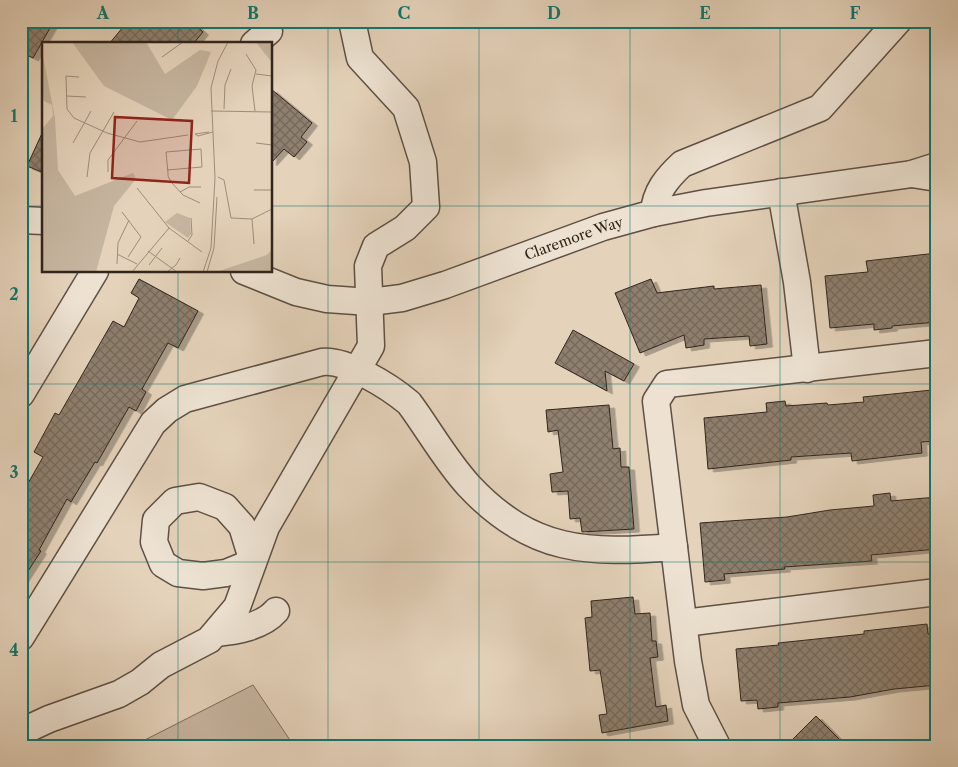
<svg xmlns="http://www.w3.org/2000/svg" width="958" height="767" viewBox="0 0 958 767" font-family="'Libre Caslon Text',serif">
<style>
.green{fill:#c6b59f;stroke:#7c6d5e}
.building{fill:url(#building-cross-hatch);stroke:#31251c;filter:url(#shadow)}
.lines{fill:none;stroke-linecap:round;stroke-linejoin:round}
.minor-casing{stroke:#5e5044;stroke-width:29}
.minor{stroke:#ede2d2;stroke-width:26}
.grid{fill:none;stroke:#0f766e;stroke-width:1;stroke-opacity:0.55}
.labels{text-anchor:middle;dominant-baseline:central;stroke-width:4;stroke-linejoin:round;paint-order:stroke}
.street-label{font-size:14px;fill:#31251c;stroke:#ede2d2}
.inset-road{fill:none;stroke:#9c8d7b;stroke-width:1}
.view{fill:#8f2418;fill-opacity:0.15;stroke:#8f2418;stroke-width:2.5}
.inset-edge{fill:none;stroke:#31251c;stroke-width:2.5}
.neatline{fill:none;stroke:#0f766e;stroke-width:2}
.grid-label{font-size:16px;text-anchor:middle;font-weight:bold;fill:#0f766e}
</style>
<defs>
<pattern id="building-cross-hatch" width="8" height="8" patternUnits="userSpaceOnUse" patternTransform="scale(1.25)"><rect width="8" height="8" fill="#8e7f6e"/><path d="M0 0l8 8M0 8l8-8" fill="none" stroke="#75685a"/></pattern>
<filter id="shadow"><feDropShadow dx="5.5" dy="3" stdDeviation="0" flood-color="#0004"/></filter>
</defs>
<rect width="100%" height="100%" fill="#e4d2ba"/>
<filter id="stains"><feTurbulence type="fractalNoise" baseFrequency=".004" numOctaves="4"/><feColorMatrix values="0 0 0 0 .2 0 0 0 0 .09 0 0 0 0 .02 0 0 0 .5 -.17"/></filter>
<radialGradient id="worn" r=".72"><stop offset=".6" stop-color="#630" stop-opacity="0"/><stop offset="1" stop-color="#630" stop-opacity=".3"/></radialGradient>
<path class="green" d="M253 685 294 746H133Z"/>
<path class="building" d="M21 21H54L33 58 21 52Z
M128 21H191L203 32 193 44H109Z
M271 89 312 123 301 137 307 142 294 157 284 149 271 163Z
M44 129V173L27 166Z
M937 253V322L892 326V328L874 330V324L830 328 825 276 868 272 866 261Z
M139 279 198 311 178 348 168 343 142 389 146 392 136 411 129 407 97 463 95 462 71 502 67 499 39 550 41 551 21 582V482L27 485 43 457 34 452 55 413 59 415 113 321 124 327 139 298 131 293Z
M651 279 657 293 714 286V289L761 285 767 344 750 346 749 336 704 339V345L686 348 684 335 640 353 615 293Z
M573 330 634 364 624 381 605 371 607 391 555 363Z
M932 390 937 441 921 442 922 453 852 461 851 453 791 457V460L708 469 704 418 767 412 766 403 785 401 786 406 827 403 828 405 864 402 863 397Z
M609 405 613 449 620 448 621 467H629L634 529 582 532 580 518 570 519 568 491 552 492 550 474 563 472 558 430 548 432 546 410Z
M890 493 891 501 937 497V549L871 555 872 561 784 567 785 569 724 574 725 580 705 582 700 523 787 517 830 510 874 506 873 495Z
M633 597 635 614 650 613 652 641H656L658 657 650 658 656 707 666 705 668 721 602 733 599 715 607 714 600 670 590 671 585 618 592 617 591 601Z
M927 624 928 634 937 633V685L894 689 850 697 778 703V707L758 709 757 700 741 701 736 649 779 645 778 643 864 634V631Z
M816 716 846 746H786Z"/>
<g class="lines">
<defs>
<g id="minor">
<path d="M254 44 269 31"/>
<path d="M937 166 912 174 937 178"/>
<path d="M781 192 797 282 807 369"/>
<path d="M654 213C655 192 667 178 682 164L820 108 898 21"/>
<path d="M21 220 44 221"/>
<path id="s1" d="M244 271 296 292 327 299 370 302 402 298 445 285 603 227 654 213 706 203 912 174"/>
<path d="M21 394 95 271"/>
<path d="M199 497 225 507 242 526 253 562 226 573 203 576 178 573 163 564 154 542 156 520 175 501Z"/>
<path d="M684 623 937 592"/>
<path d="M216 633C236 631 262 627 276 611"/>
<path d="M21 637 153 423 167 410 185 399 322 362C346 359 390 387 409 403 429 430 446 461 469 486 532 553 588 554 674 547"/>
<path d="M21 732 49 719 119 694 140 682 161 665 209 640 237 607 266 527 371 346 368 266 376 246 405 228 426 207 423 162 406 108 360 58 352 21"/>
<path d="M717 746 696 705 688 661 656 401 667 384 937 353"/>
</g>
</defs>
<use href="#minor" class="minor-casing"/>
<use href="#minor" class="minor"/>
</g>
<path class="grid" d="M178 21V44M328 21V746M479 21V746M630 21V746M780 21V746M21 206H44M271 206H937M178 271V746M21 384H937M21 562H937"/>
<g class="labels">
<g class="street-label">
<text stroke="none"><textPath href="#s1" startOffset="345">Claremore Way</textPath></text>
</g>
</g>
<g transform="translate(42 42)">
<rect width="230" height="230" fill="#e4d2ba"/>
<path d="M30 0H104L123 32 158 8 169 10 155 44 130 78 62 44ZM214 0H230V20L223 12ZM0 9 13 76 16 128 33 154 91 131 94 137 72 164 54 230H0V87L11 74 10 63 2 59 0 49ZM230 186V230H174L225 213 230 207Z" fill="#c6b59f"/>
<path d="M135 171 148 176 149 192 146 196 123 180Z" fill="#c6b59f"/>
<path class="inset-road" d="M204 12 214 28 210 44 213 69M120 15 141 0M214 32 230 34M37 35 24 34 25 67 32 76 65 91 98 100 146 93M24 54 44 55M182 67 183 43 189 27M169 69 230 70M167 90 153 92 156 94 171 90M31 101 49 69M214 101 230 103M125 128 160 125 159 107 124 110 126 131V134L129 140 141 153 158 161M66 130V118L95 79M45 135 48 111 72 70M176 135 182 138 189 176 210 177 230 167M95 146 127 186 160 210M212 148H230M138 150 147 145H159M80 170 99 195 86 215M210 177 212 202M146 199 150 193 149 176M106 209 135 230M75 212 95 222M75 222 76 201 87 178M107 223 120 206M90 230 127 186M125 230 134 223 138 216M161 230 169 206 173 136 169 46 176 19 186 0M165 230 172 206 175 155"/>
<path class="view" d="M73 75 150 79 147 141 70 136Z"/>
<rect width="230" height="230" class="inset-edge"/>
</g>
<rect width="958" height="767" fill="none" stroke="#e4d2ba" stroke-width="55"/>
<rect x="28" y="28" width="902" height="712" class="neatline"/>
<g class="grid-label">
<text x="103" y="19">A</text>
<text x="253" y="19">B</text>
<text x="404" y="19">C</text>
<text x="554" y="19">D</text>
<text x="705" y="19">E</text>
<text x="855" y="19">F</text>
<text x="14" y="122">1</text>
<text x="14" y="300">2</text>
<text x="14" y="478">3</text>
<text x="14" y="656">4</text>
</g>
<rect width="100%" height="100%" filter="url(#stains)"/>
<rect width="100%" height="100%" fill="url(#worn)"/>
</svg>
